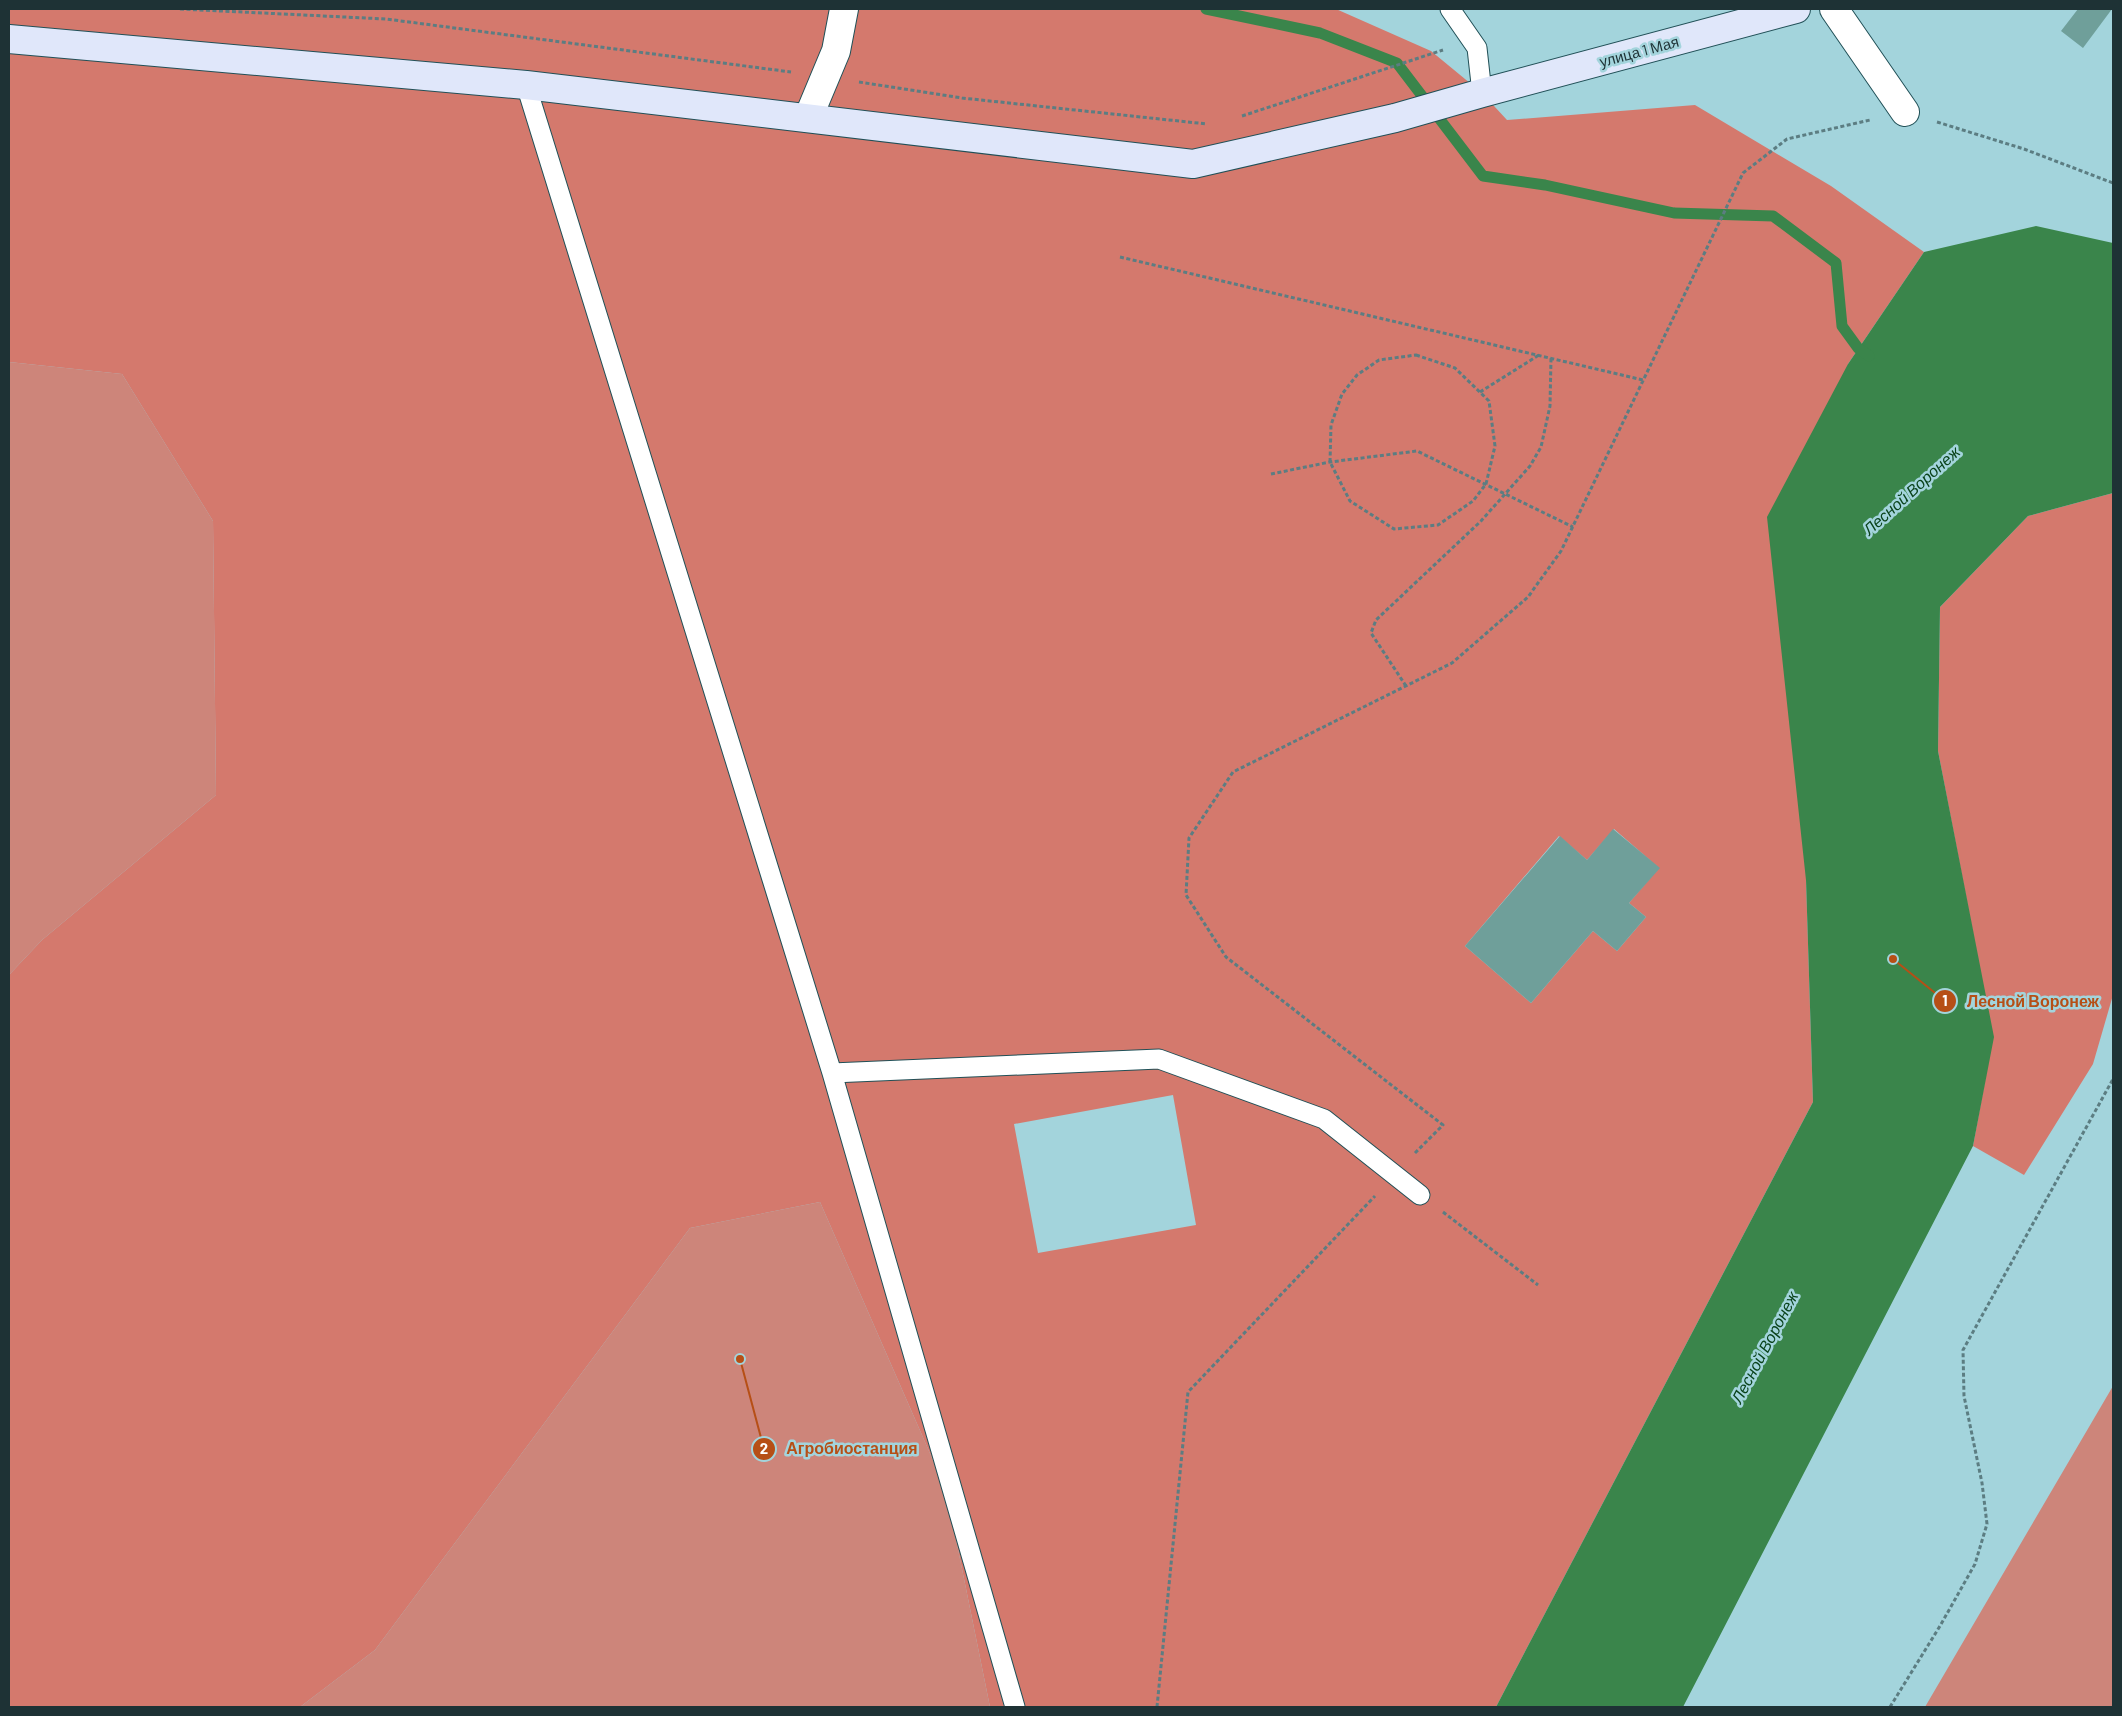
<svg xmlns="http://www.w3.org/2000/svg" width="2122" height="1716" viewBox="0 0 2122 1716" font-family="Barlow,sans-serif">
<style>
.green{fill:#cd857a}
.forest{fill:#d4796d;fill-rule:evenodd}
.water{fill:#3a854b}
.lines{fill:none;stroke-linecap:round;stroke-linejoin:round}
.stream{stroke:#3a854b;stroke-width:11}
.building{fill:#6f9f9a}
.lane-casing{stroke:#215057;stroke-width:21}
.street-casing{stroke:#215057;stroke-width:30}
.secondary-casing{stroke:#215057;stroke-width:30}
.path{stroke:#5c7d82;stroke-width:3;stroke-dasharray:4 2.5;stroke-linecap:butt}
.lane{stroke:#fff;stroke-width:19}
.street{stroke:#fff;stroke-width:28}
.secondary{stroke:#e0e7fa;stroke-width:28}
.labels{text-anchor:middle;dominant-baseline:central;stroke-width:5;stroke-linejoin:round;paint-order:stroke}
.street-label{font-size:15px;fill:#1e3235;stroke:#a3d4dc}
.water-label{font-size:16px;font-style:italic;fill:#0a431b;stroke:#a3d4dc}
.leader{fill:none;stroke:#b64f16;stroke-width:2}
.callout-dot{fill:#b64f16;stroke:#a3d4dc;stroke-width:2}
.mark-label{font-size:15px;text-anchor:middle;font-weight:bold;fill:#fff}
.callout-label{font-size:16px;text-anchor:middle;font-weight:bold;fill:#b64f16;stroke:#a3d4dc;stroke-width:5;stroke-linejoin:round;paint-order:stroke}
</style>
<rect width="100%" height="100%" fill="#a3d4dc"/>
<path class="green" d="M9 362 122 374 213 521 216 795 42 940 9 975Z
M820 1202 946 1490 990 1707H300L375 1650 690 1228Z
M2113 1386V1707H1925Z"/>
<path class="forest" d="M9 9H1336L1431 51 1482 93 1507 120 1695 105 1831 186 1924 252 1848 364 1806 880 1813 1102 1496 1707H990L946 1490 820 1202 690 1228 375 1650 300 1707H9V975L42 940 216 795 213 521 122 374 9 362ZM1614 829 1659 868 1629 903 1646 917 1617 951 1593 931 1531 1003 1465 946 1559 836 1587 860ZM1173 1095 1196 1225 1038 1253 1014 1124Z
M2113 493V995L2093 1064 2024 1175 1973 1146 1993 1037 1938 751 1940 607 2028 516Z"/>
<path class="water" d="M2036 226 2113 243V493L2028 516 1940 607 1938 751 1994 1037 1973 1146 1683 1707H1496L1813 1102 1806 880 1767 517 1848 364 1924 252Z"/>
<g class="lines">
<path class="stream" d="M1206 9 1320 33 1397 63 1483 176 1545 185 1674 213 1773 216 1836 263 1842 326 1858 348 1869 356"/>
</g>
<path class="building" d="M2078 9H2112L2083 48 2061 31Z
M1613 829 1660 868 1629 903 1646 917 1617 951 1593 931 1531 1003 1465 946 1560 836 1587 860Z"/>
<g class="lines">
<defs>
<path id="lane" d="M1450 9 1477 48 1482 93
M526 85 832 1073 1015 1707
M832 1073 1159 1059 1324 1119 1420 1195"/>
<path id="street" d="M1834 9 1905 112
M808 118 836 51 844 9"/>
<path id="secondary" d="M9 39 526 85 1193 164 1395 118 1482 93 1796 9"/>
</defs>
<use href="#lane" class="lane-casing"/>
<use href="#street" class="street-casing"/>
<use href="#secondary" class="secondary-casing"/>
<path class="path" d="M180 9 386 19 791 72
M859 82 962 98 1207 124
M1242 116 1443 50
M1937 122 2024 149 2113 183
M1120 257 1643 380
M1416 355 1455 368 1489 401 1495 446 1486 484 1473 501 1438 525 1394 529 1350 501 1330 462 1331 425 1342 394 1357 375 1379 360Z
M1480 392 1539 355
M1271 474 1330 462 1417 451 1573 527
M1406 686 1371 633 1376 620 1481 521 1530 466 1541 447 1550 406 1551 358
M1415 1153 1443 1125 1226 957 1186 895 1189 838 1233 772 1452 663 1528 597 1561 551 1743 173 1787 139 1870 120
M1443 1212 1538 1285
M1157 1707 1188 1392 1375 1196
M1890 1707 1940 1626 1975 1564 1987 1524 1982 1483 1964 1396 1963 1350 2113 1079"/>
<use href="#lane" class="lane"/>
<use href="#street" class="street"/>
<use href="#secondary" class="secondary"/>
</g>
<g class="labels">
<g class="street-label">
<text transform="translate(1639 51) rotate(-15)">улица 1 Мая</text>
</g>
<g class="water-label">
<text transform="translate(1911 490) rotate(-42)">Лесной Воронеж</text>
<text transform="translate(1764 1347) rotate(-62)">Лесной Воронеж</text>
</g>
</g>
<path class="leader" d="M1893 959L1945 1001M740 1359L764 1449"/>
<g class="callout-dot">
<circle cx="1893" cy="959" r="5"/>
<circle cx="740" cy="1359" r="5"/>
<circle cx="1945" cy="1001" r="12"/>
<circle cx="764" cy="1449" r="12"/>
</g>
<g class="mark-label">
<text x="1945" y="1006">1</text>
<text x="764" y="1454">2</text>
</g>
<g class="callout-label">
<text x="2033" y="1007">Лесной Воронеж</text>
<text x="852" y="1454">Агробиостанция</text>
</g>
<rect width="2122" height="1716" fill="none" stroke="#1e3235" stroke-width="20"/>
</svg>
